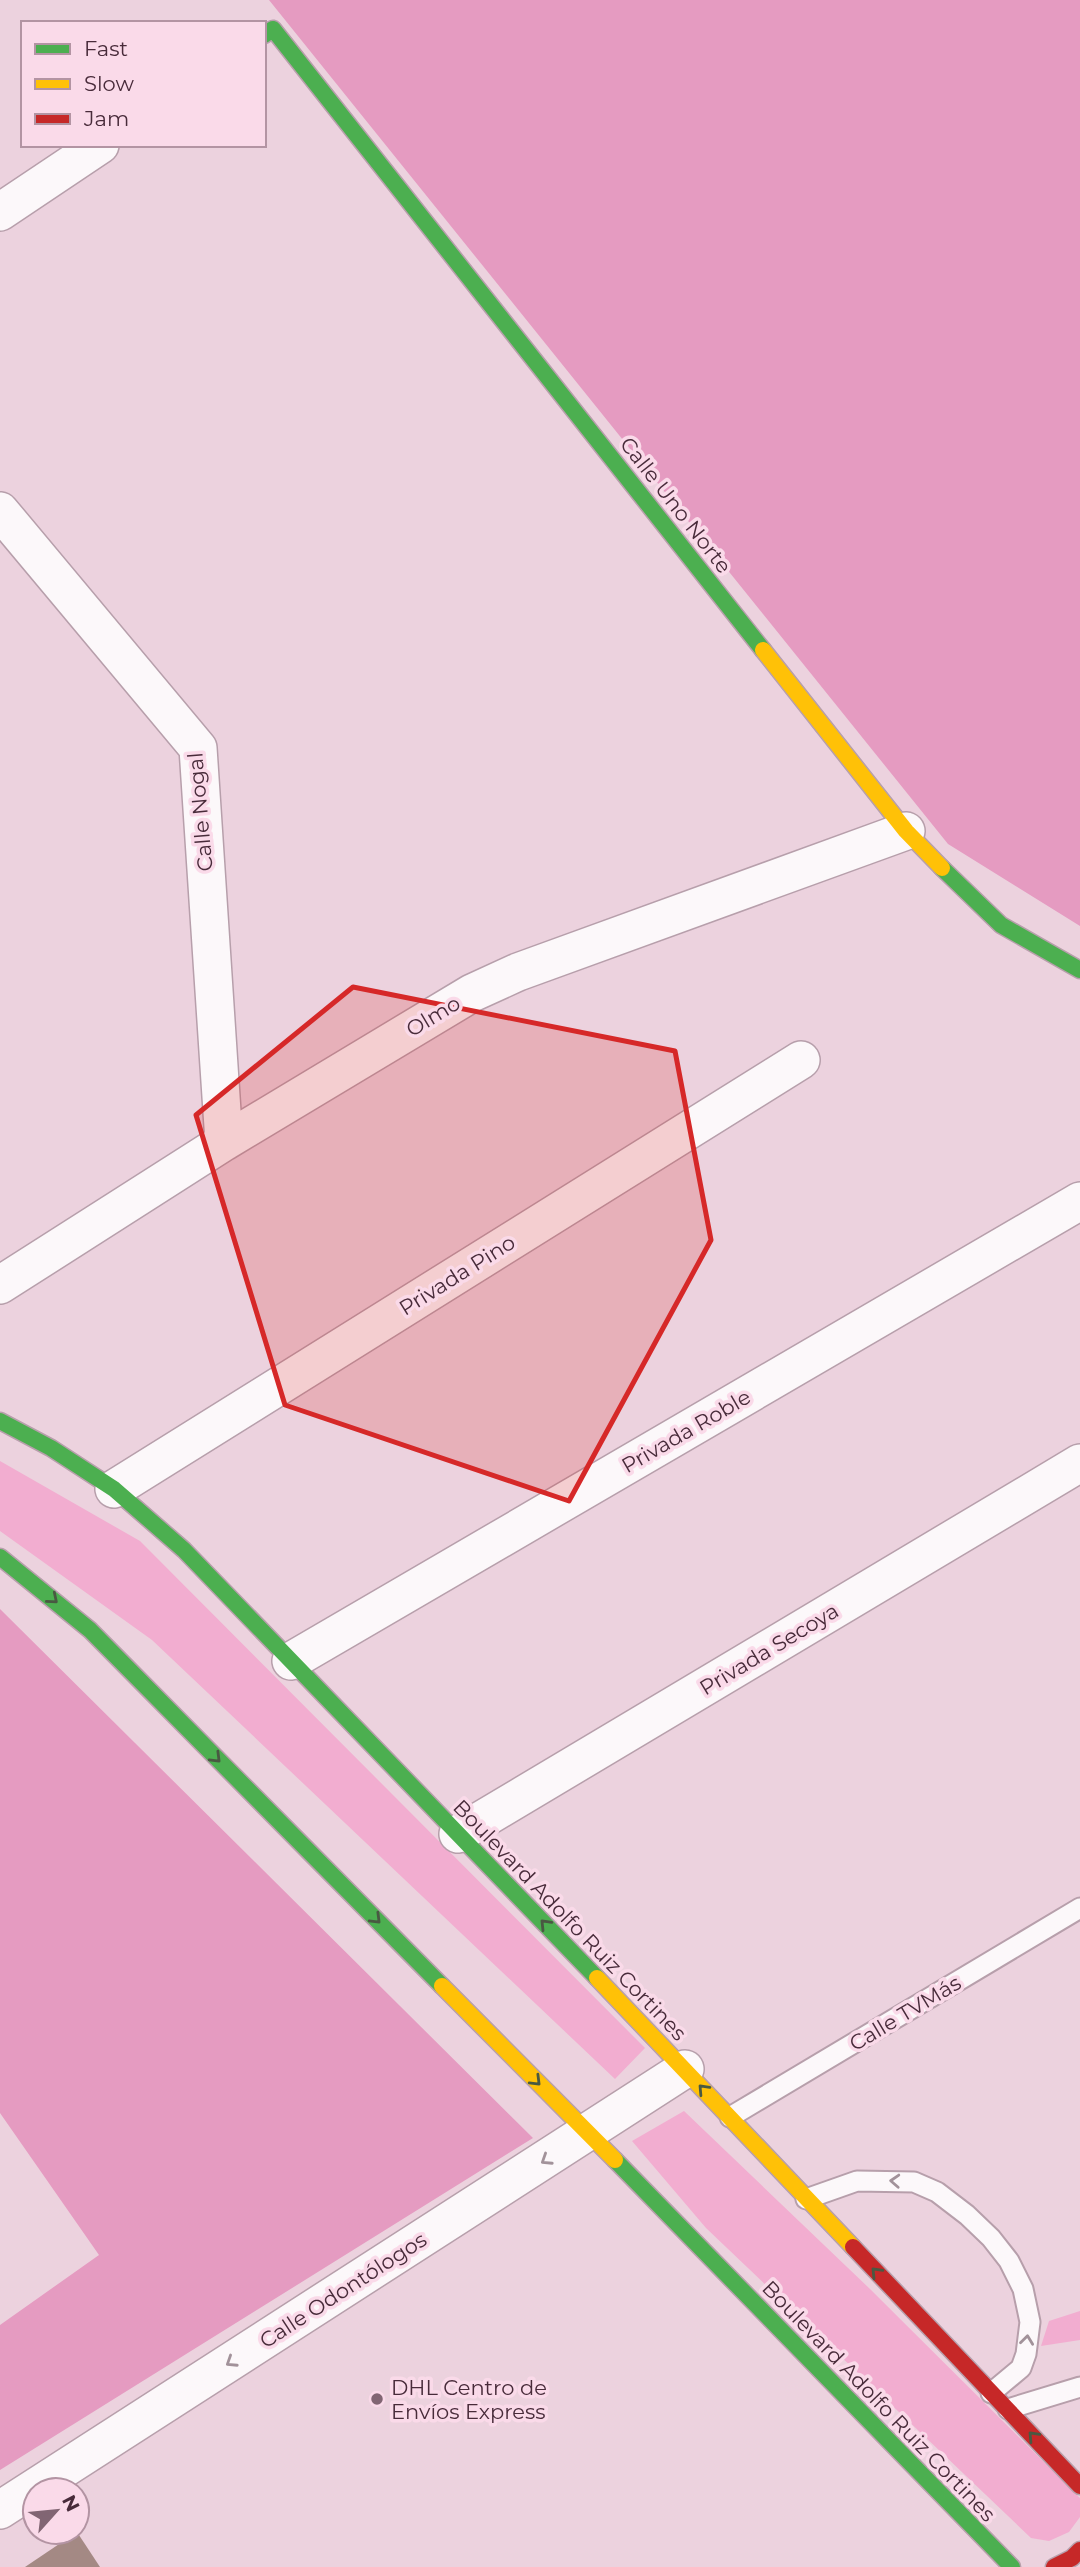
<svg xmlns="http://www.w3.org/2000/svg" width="1080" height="2567" viewBox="0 0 1080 2567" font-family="Montserrat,sans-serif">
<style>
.green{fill:#f2add0}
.forest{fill:#e59bc1}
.building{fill:#a48984}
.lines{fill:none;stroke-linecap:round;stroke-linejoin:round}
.lane-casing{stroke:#b79fab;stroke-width:23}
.street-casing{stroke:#b79fab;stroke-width:40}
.fast-casing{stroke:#b79fab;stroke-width:19}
.slow-casing{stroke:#b79fab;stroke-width:19}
.jam-casing{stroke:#b79fab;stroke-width:19}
.lane{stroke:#fcf8fa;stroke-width:19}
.street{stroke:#fcf8fa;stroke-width:37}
.fast{stroke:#4caf50;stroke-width:16}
.slow{stroke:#ffc107;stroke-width:16}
.jam{stroke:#c62828;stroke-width:16}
.oneway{stroke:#495942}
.oneway2{stroke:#a2929a}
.marked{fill:#d62828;fill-opacity:0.2;stroke:#d62828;stroke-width:5;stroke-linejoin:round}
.poi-dot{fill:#816573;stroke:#fadae9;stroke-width:2.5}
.labels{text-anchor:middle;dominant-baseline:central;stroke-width:7;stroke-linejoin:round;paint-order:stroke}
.street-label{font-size:21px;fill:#482b3a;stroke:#fadae9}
.poi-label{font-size:21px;fill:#482b3a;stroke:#fadae9;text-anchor:start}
</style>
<rect width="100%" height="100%" fill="#ecd2de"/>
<path class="green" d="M0 1461 140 1541 645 2048 615 2079 152 1640 0 1531Z
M684 2111 870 2289 1080 2498V2517L1069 2532 1049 2541 1031 2538 706 2228 632 2141Z
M1080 2311V2340L1041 2346 1049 2321Z"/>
<path class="forest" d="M269 0H1080V926L948 844Z
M0 1609 533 2138 0 2470V2325L99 2255 0 2113Z"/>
<path class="building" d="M77 2532 100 2567H25Z"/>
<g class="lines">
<defs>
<path id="lane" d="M730 2117 1080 1908
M806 2199 857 2181 914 2182 937 2192 967 2215 991 2238 1009 2261 1023 2289 1030 2322 1026 2354 1021 2368 991 2393
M1008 2409 1080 2387"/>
<path id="street" d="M0 212 100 145
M0 511 198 748 224 1142
M0 1285 224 1142 472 993 518 972 906 831
M114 1489 801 1060
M291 1661 1080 1201
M458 1834 1080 1463
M0 2510 685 2069"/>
<path id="fast" d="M264 35 273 29 763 650
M942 868 1001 925 1080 970
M0 1421 51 1448 114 1489 184 1550 597 1978
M0 1557 90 1630 442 1986
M615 2160 1012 2567"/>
<path id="slow" d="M763 650 906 831 942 868
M597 1978 853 2247
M442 1986 615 2160"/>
<path id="jam" d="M853 2247 1080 2486
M1054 2567 1072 2558 1080 2550"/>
</defs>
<use href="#lane" class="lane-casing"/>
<use href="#street" class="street-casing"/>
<use href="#fast" class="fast-casing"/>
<use href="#slow" class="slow-casing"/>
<use href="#jam" class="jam-casing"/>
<use href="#lane" class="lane"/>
<use href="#street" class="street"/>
<use href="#fast" class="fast"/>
<use href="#slow" class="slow"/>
<use href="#jam" class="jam"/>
</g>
<defs><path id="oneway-chevron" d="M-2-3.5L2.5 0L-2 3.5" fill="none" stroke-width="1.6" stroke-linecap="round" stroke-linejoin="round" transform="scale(1.75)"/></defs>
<g class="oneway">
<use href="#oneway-chevron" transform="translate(53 1599) rotate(40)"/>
<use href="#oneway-chevron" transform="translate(216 1758) rotate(45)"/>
<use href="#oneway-chevron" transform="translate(376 1919) rotate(45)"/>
<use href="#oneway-chevron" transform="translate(545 1924) rotate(-134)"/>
<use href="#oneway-chevron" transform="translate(536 2081) rotate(45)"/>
<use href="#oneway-chevron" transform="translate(703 2089) rotate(-133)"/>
<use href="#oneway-chevron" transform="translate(876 2272) rotate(-134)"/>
<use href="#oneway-chevron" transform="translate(1033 2436) rotate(-133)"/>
</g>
<g class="oneway2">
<use href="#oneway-chevron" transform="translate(546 2160) rotate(147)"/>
<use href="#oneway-chevron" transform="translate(895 2181) rotate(-177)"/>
<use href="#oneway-chevron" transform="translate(1027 2340) rotate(-83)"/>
<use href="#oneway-chevron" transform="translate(231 2362) rotate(147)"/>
</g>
<path class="marked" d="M353 987 675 1051 711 1240 569 1501 285 1405 196 1115Z"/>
<circle class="poi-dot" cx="377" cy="2399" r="7"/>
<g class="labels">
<g class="street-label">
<text transform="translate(676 505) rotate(52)">Calle Uno Norte</text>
<text transform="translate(200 812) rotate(-95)">Calle Nogal</text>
<text transform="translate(433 1016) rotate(-31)">Olmo</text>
<text transform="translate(457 1275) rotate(-32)">Privada Pino</text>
<text transform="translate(686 1431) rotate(-30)">Privada Roble</text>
<text transform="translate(769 1649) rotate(-31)">Privada Secoya</text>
<text transform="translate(570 1920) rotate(46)">Boulevard Adolfo Ruiz Cortines</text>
<text transform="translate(905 2013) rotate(-31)">Calle TVMás</text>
<text transform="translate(343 2290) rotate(-33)">Calle Odontólogos</text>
<text transform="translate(879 2401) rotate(46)">Boulevard Adolfo Ruiz Cortines</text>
</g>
<g class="poi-label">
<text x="391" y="2387">DHL Centro de<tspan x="391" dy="24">Envíos Express</tspan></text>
</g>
</g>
<rect x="21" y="21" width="245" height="126" fill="#fadae9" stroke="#b394a3" stroke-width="2"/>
<rect x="35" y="44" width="35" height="10" fill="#4caf50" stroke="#b394a3" stroke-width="2"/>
<text x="84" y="56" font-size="21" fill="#482b3a">Fast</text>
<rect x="35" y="79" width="35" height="10" fill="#ffc107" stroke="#b394a3" stroke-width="2"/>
<text x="84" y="91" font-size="21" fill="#482b3a">Slow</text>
<rect x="35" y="114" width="35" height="10" fill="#c62828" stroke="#b394a3" stroke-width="2"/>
<text x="84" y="126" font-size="21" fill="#482b3a">Jam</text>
<g transform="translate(56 2511) rotate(63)"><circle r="33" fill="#fadae9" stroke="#b394a3" stroke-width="2"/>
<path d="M0-5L12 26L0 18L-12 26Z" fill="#816573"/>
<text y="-10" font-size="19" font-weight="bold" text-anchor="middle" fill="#482b3a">N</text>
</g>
</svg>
